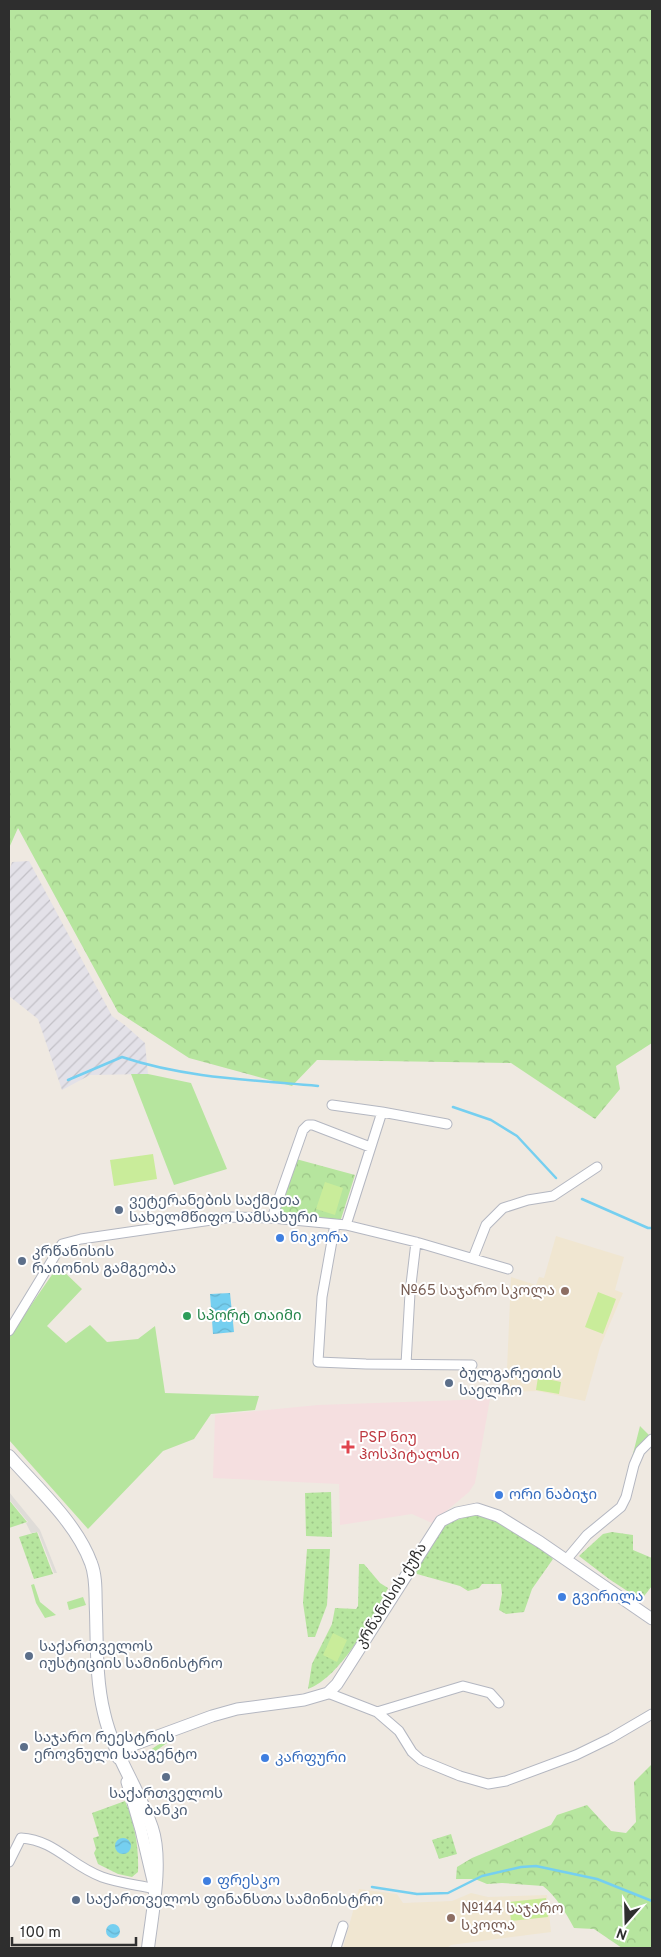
<svg xmlns="http://www.w3.org/2000/svg" width="661" height="1957" viewBox="0 0 661 1957" font-family="Overpass,'Noto Sans Georgian',sans-serif">
<style>
.industrial{fill:url(#industrial-furrows)}
.education{fill:#f0e6d1}
.medical{fill:#f5dfe0}
.grass{fill:#b6e59e}
.forest{fill:url(#forest-crowns)}
.park{fill:url(#park-dots)}
.pitch{fill:#c9ec9a}
.plaza{fill:#dfdcd8}
.water{fill:url(#water-waves)}
.lines{fill:none;stroke-linecap:round;stroke-linejoin:round}
.stream{stroke:#75cff0;stroke-width:2.5}
.minor-casing{stroke:#b4b7c1;stroke-width:11}
.tertiary-casing{stroke:#b4b7c1;stroke-width:13}
.secondary-casing{stroke:#b4b7c1;stroke-width:14}
.minor{stroke:#fff;stroke-width:9}
.tertiary{stroke:#fff;stroke-width:11}
.secondary{stroke:#fff;stroke-width:12}
.service-dot{fill:#5c6f8a;stroke:#fff;stroke-width:2}
.shop-dot{fill:#3f7fe0;stroke:#fff;stroke-width:2}
.education-dot{fill:#8d6e63;stroke:#fff;stroke-width:2}
.leisure-dot{fill:#2e9e5b;stroke:#fff;stroke-width:2}
.health-dot{fill:#e0444e;stroke:#fff;stroke-width:2}
.labels{text-anchor:middle;dominant-baseline:central;stroke-width:4;stroke-linejoin:round;paint-order:stroke}
.service-label{font-size:15px;fill:#4e5e75;stroke:#fff;text-anchor:start}
.shop-label{font-size:15px;fill:#366cbe;stroke:#fff;text-anchor:start}
.education-label{font-size:15px;fill:#785e54;stroke:#fff;text-anchor:end}
.leisure-label{font-size:15px;fill:#27864d;stroke:#fff;text-anchor:start}
.health-label{font-size:15px;fill:#be3a42;stroke:#fff;text-anchor:start}
.street-label{font-size:15px;fill:#2e2e2e;stroke:#fff}
</style>
<defs>
<pattern id="industrial-furrows" width="10" height="10" patternUnits="userSpaceOnUse" patternTransform="scale(1.25)"><rect width="10" height="10" fill="#e3e1e8"/><path d="M-1 1l2-2M0 10L10 0M9 11l2-2" fill="none" stroke="#c3c1c7"/></pattern>
<pattern id="forest-crowns" width="20" height="18" patternUnits="userSpaceOnUse" patternTransform="scale(1.25)"><rect width="20" height="18" fill="#b6e59e"/><path d="M2 6a3 3 0 1 1 6 0M12 15a3 3 0 1 1 6 0" fill="none" stroke="#9dc588"/></pattern>
<pattern id="park-dots" width="8" height="8" patternUnits="userSpaceOnUse" patternTransform="scale(1.25)"><rect width="8" height="8" fill="#b6e59e"/><path d="M2 2h.1M6 6h.1" fill="none" stroke="#9dc588" stroke-width="1.8" stroke-linecap="round"/></pattern>
<pattern id="water-waves" width="16" height="10" patternUnits="userSpaceOnUse" patternTransform="scale(1.25)"><rect width="16" height="10" fill="#75cff0"/><path d="M0 5q4-4 8 0t8 0" fill="none" stroke="#66b2ce"/></pattern>
</defs>
<rect width="100%" height="100%" fill="#efe9e1"/>
<path class="industrial" d="M29 861 112 1016 126 1026 145 1043 148 1074 90 1075 62 1090 38 1019 9 996V872L12 862Z"/>
<path class="education" d="M556 1236 624 1257 615 1290 623 1293 600 1347 585 1401 537 1391 506 1392 511 1277 536 1285 539 1277 544 1278Z
M359 1889 397 1894 403 1903 452 1901 471 1893 488 1897 547 1895 551 1932 451 1945 447 1948H343Z"/>
<path class="medical" d="M490 1399 475 1483 469 1492 432 1523 412 1514 340 1525 339 1484 213 1478 215 1415 318 1405Z"/>
<path class="grass" d="M131 1074H148L191 1083 227 1169 174 1185Z
M58 1266 82 1289 47 1326 66 1343 90 1325 107 1342 138 1339 155 1326 165 1393 259 1396 255 1410 211 1414 194 1439 163 1451 88 1529 9 1440V1337Z
M640 1426 650 1436 621 1501Z
M34 1584 40 1602 56 1615 45 1618 36 1603 31 1585Z
M83 1597 86 1605 69 1610 67 1602Z
M174 1738 143 1760H142C148 1749 163 1741 174 1738Z"/>
<path class="forest" d="M9 9H652V1043L616 1066 620 1089 595 1119 511 1063 317 1060 292 1086 189 1058 118 1012 18 828 9 848Z
M296 1159 355 1175 340 1222 277 1215Z
M652 1764V1948H622L594 1929 574 1928C566 1913 556 1896 543 1886L502 1883 487 1884 475 1879H456L457 1867 472 1858 551 1825 557 1815 587 1805 611 1831 626 1833 636 1822 634 1782Z"/>
<path class="park" d="M331 1492 332 1537 306 1536 305 1493Z
M9 1500 27 1522 9 1528Z
M473 1515 493 1518 548 1554 553 1559 532 1589 524 1612 506 1614 499 1610 502 1594 501 1584H482L479 1588 468 1591 460 1586 417 1574 414 1570 443 1528 450 1522Z
M37 1532 53 1574 34 1579 19 1537Z
M612 1532 633 1535V1550L652 1558V1586L641 1600 609 1579 579 1556 603 1534Z
M307 1549H330L327 1605 315 1637H308L303 1603Z
M359 1564H364L380 1583 388 1588C372 1618 341 1677 308 1689L312 1664 332 1624 335 1608 356 1609 358 1606Z
M125 1801C135 1823 139 1848 138 1872L132 1877 118 1874 98 1864 94 1853 96 1849 93 1838 99 1836 92 1813Z
M451 1834 457 1854 439 1859 432 1840Z"/>
<path class="pitch" d="M153 1154 157 1179 114 1186 110 1160Z
M325 1182 343 1188 335 1215 316 1209Z
M598 1292 616 1299 603 1334 585 1327Z
M538 1377 561 1382 559 1394 536 1390Z
M333 1633 347 1640 337 1662 323 1655Z
M546 1898 548 1917 511 1921 509 1902Z"/>
<path class="plaza" d="M9 1492 40 1530 57 1573H54L38 1532 31 1533 26 1523 28 1522 9 1499Z"/>
<path class="water" d="M230 1293 234 1332 213 1334 210 1294Z
M115 1846a8 8 0 1 1 16 0a8 8 0 1 1-16 0Z
M106 1931a7 7 0 1 1 14 0a7 7 0 1 1-14 0Z"/>
<g class="lines">
<path class="stream" d="M68 1080 122 1057C185 1078 252 1080 318 1086
M453 1107 491 1120 517 1136 556 1178
M582 1199 648 1228H652
M372 1887 417 1894 448 1893 482 1876 521 1867 536 1866 597 1879 652 1901"/>
<defs>
<path id="minor" d="M332 1105 382 1112 346 1225
M382 1112 447 1124
M272 1218 303 1130 308 1125H313L370 1147
M335 1224 322 1297 318 1362 366 1364 472 1365
M473 1258 486 1225 503 1208 528 1200 553 1196 597 1167
M9 1331 62 1244 81 1239 232 1217 272 1218 346 1225 416 1242 508 1269
M406 1364 410 1293 416 1242
M566 1560 587 1535 621 1507 626 1497 634 1465 640 1451 652 1439
M328 1693 377 1712 399 1731 412 1752 421 1760 460 1776 488 1784 506 1781 576 1755 611 1738 652 1714
M377 1712 463 1686 490 1693 499 1703
M9 1862 21 1838C55 1840 71 1866 102 1877 119 1883 138 1885 155 1889
M336 1948 343 1926"/>
<path id="tertiary" d="M118 1758 117 1751 212 1716 237 1709 304 1700 328 1693 337 1684 441 1521 457 1513 477 1509 498 1516 540 1542 652 1619
M127 1782 141 1830 154 1885"/>
<path id="secondary" d="M9 1456C37 1488 76 1522 91 1563 97 1578 95 1596 96 1612 97 1645 96 1681 104 1713 113 1754 139 1789 152 1828 163 1861 152 1914 148 1948"/>
</defs>
<use href="#minor" class="minor-casing"/>
<use href="#tertiary" class="tertiary-casing"/>
<use href="#secondary" class="secondary-casing"/>
<use href="#minor" class="minor"/>
<use href="#tertiary" class="tertiary"/>
<use href="#secondary" class="secondary"/>
</g>
<g class="service-dot">
<circle cx="119" cy="1210" r="5"/>
<circle cx="22" cy="1261" r="5"/>
<circle cx="449" cy="1383" r="5"/>
<circle cx="29" cy="1656" r="5"/>
<circle cx="24" cy="1747" r="5"/>
<circle cx="166" cy="1777" r="5"/>
<circle cx="76" cy="1900" r="5"/>
</g>
<g class="shop-dot">
<circle cx="280" cy="1238" r="5"/>
<circle cx="499" cy="1495" r="5"/>
<circle cx="562" cy="1597" r="5"/>
<circle cx="265" cy="1758" r="5"/>
<circle cx="207" cy="1881" r="5"/>
</g>
<g class="education-dot">
<circle cx="565" cy="1291" r="5"/>
<circle cx="451" cy="1918" r="5"/>
</g>
<circle class="leisure-dot" cx="187" cy="1316" r="5"/>
<path class="health-dot" d="M345.5 1439.5h5v5h5v5h-5v5h-5v-5h-5v-5h5z"/>
<g class="labels">
<g class="service-label">
<text x="129" y="1201">ვეტერანების საქმეთა<tspan x="129" dy="17">სახელმწიფო სამსახური</tspan></text>
<text x="32" y="1252">კრწანისის<tspan x="32" dy="17">რაიონის გამგეობა</tspan></text>
<text x="459" y="1374">ბულგარეთის<tspan x="459" dy="17">საელჩო</tspan></text>
<text x="39" y="1647">საქართველოს<tspan x="39" dy="17">იუსტიციის სამინისტრო</tspan></text>
<text x="34" y="1738">საჯარო რეესტრის<tspan x="34" dy="17">ეროვნული სააგენტო</tspan></text>
<text x="166" y="1794" text-anchor="middle">საქართველოს<tspan x="166" dy="17">ბანკი</tspan></text>
<text x="86" y="1900">საქართველოს ფინანსთა სამინისტრო</text>
</g>
<g class="shop-label">
<text x="290" y="1238">ნიკორა</text>
<text x="509" y="1495">ორი ნაბიჯი</text>
<text x="572" y="1597">გვირილა</text>
<text x="275" y="1758">კარფური</text>
<text x="217" y="1881">ფრესკო</text>
</g>
<g class="education-label">
<text x="555" y="1291">№65 საჯარო სკოლა</text>
<text x="461" y="1909" text-anchor="start">№144 საჯარო<tspan x="461" dy="17">სკოლა</tspan></text>
</g>
<g class="leisure-label">
<text x="197" y="1316">სპორტ თაიმი</text>
</g>
<g class="health-label">
<text x="359" y="1438">PSP ნიუ<tspan x="359" dy="17">ჰოსპიტალსი</tspan></text>
</g>
<g class="street-label">
<text transform="translate(392 1596) rotate(-58)">კრწანისის ქუჩა</text>
</g>
</g>
<rect width="661" height="1957" fill="none" stroke="#2e2e2e" stroke-width="20"/>
<g transform="translate(626 1922) rotate(200)" stroke="#ffffff" stroke-width="4" paint-order="stroke">
<path d="M0-4L9 19L0 12L-9 19Z" fill="#2e2e2e"/>
<text y="-8" font-size="14" font-weight="bold" text-anchor="middle" fill="#2e2e2e">N</text>
</g>
<path d="M12 1937v8h124v-8" fill="none" stroke="#2e2e2e" stroke-width="2.5"/>
<text x="20" y="1937" font-size="15" fill="#2e2e2e" stroke="#ffffff" stroke-width="4" paint-order="stroke">100 m</text>
</svg>
